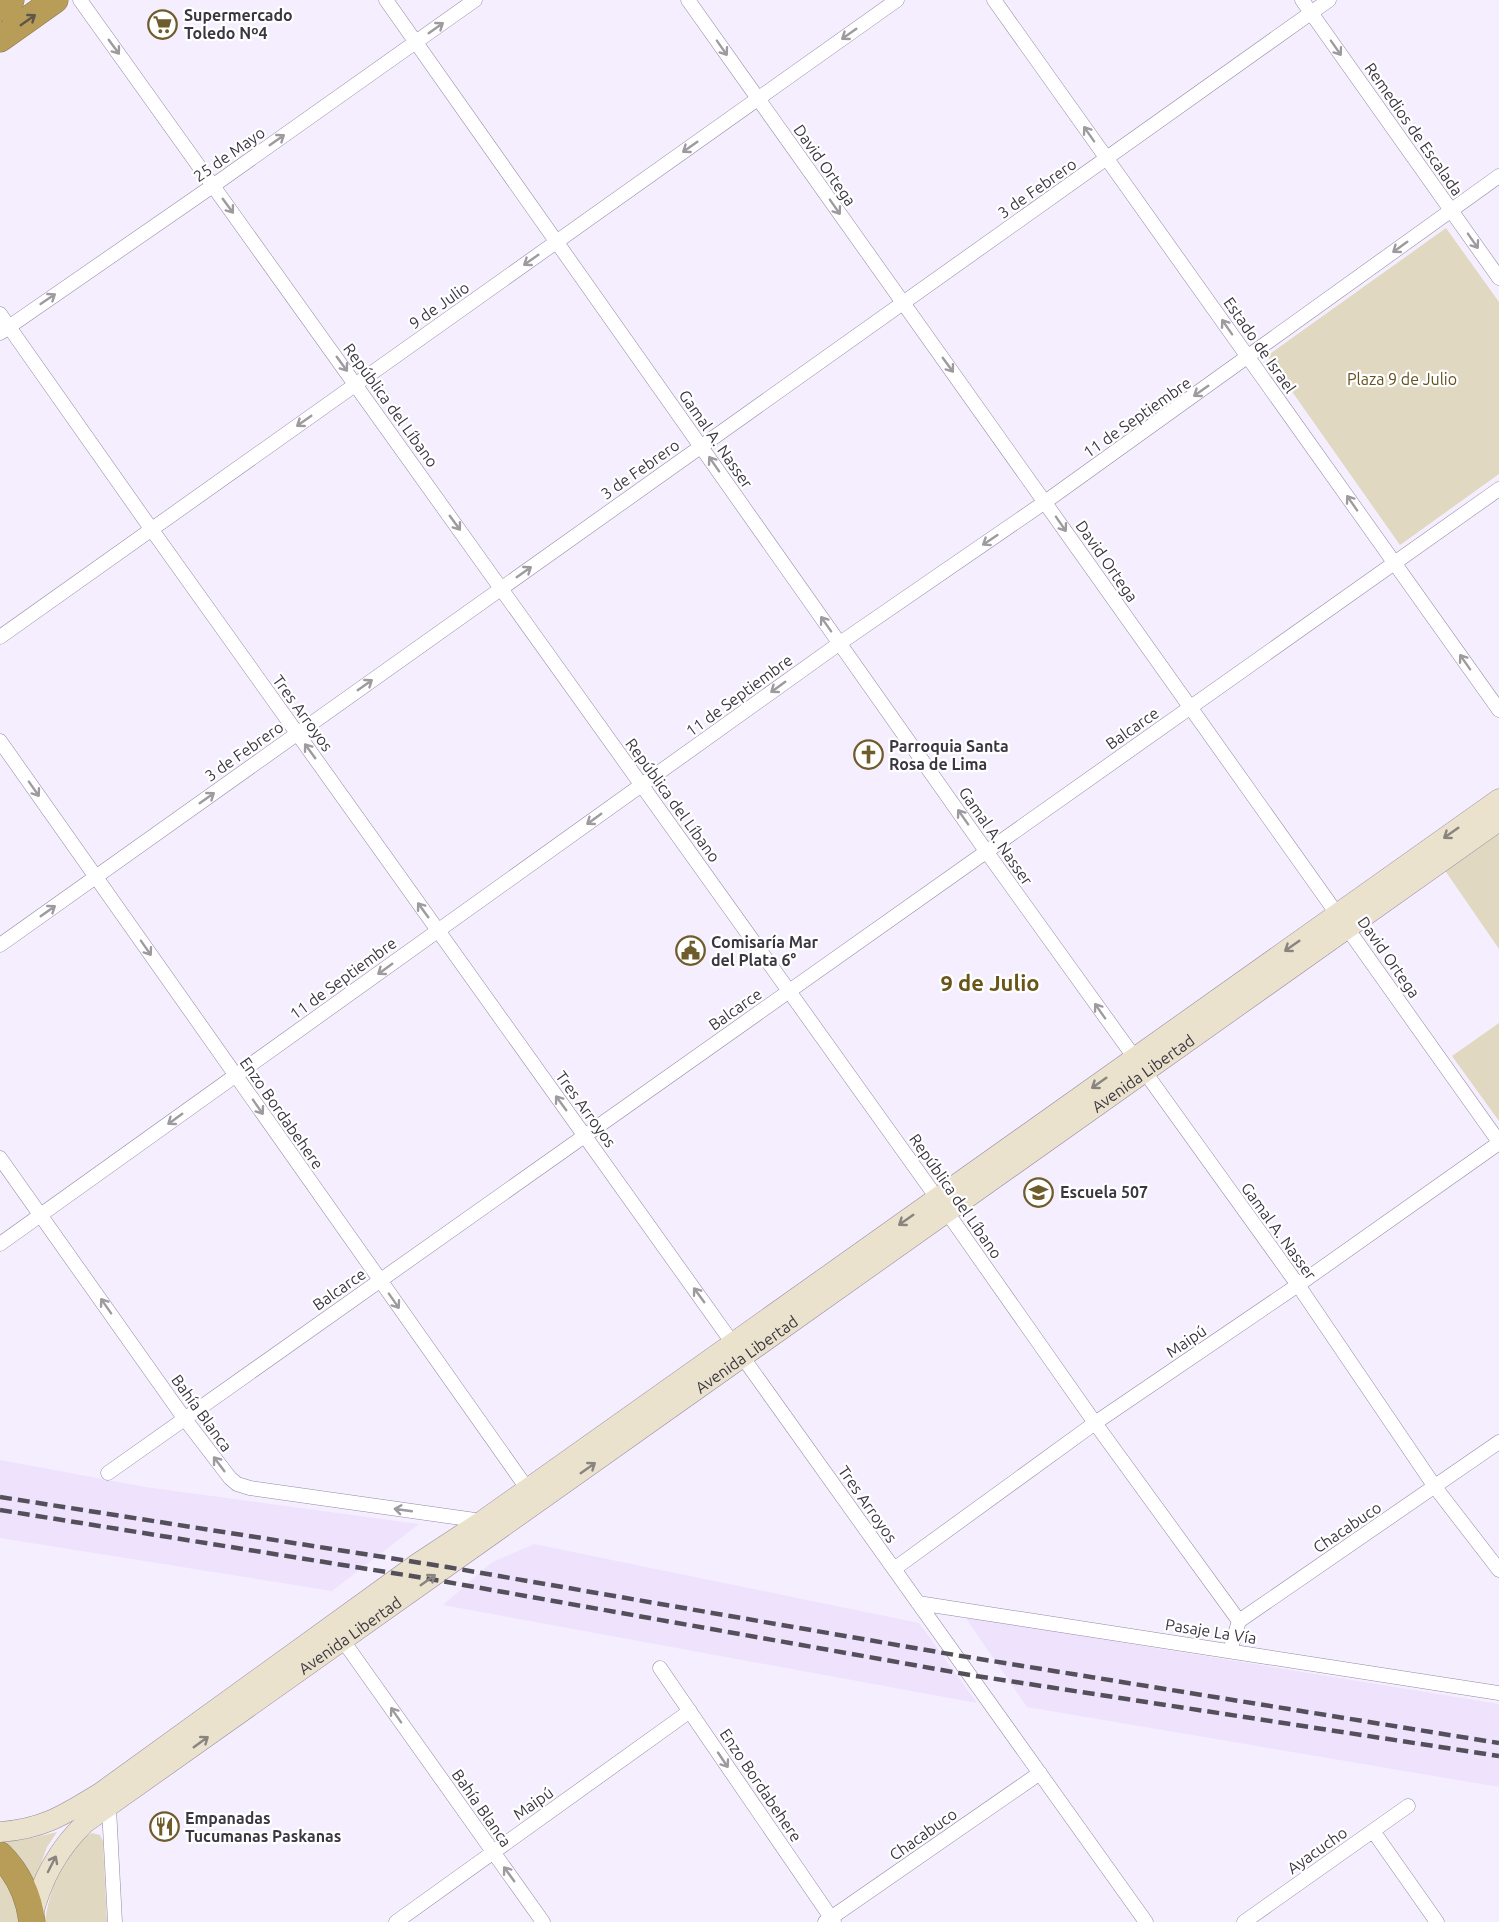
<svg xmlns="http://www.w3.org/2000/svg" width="1499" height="1922" viewBox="0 0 1499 1922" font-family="Ubuntu,sans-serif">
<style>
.built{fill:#eee2fd}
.green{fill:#e1d8c2}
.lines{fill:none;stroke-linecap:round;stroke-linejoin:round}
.street-casing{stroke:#9489a1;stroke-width:15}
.secondary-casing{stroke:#9489a1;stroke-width:21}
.highway-casing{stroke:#8c7951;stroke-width:27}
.street{stroke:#fff;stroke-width:14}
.secondary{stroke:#eae2cd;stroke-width:20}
.highway{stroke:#b89d59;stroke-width:26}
.rail{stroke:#54505b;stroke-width:4.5;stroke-dasharray:12 6;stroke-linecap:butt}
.oneway{stroke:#605648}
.oneway2{stroke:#9d9ba0}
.oneway3{stroke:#8a8480}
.labels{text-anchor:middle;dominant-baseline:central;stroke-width:4.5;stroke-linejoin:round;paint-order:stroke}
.poi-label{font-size:16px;font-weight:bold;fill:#3b3741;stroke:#fff;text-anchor:start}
.street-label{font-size:16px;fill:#3b3741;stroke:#fff}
.park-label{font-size:16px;fill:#64511e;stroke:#fff}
.district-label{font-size:22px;font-weight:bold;fill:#695419;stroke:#fff}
</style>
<rect width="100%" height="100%" fill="#f5eefe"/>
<path class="built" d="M0 1460 145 1487 419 1524 332 1591 0 1538Z
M534 1544 919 1623 977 1703 443 1605 491 1563Z
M965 1617 1499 1704V1787L1027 1707Z"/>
<path class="green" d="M1446 228 1499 302V474L1400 545 1267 356Z
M1499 830V949L1444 869Z
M1499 1023V1121L1452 1056Z
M57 1832 47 1847 32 1888 8 1849 0 1840 32 1838Z
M92 1833 100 1835 103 1841 107 1922H45C49 1893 63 1846 92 1833Z
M0 1869 7 1878 22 1922H0Z"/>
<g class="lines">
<defs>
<path id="street" d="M80 0 937 1198 1095 1423 1239 1621
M386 0 986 851 1298 1285 1435 1487 1499 1570
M688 0 1499 1142
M994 0 1499 710
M1302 0 1499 278
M0 314 152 530 1146 1922
M0 333 214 185 475 0
M0 637 897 0
M0 741 531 1494
M0 945 1329 0
M0 1158 184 1418 230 1478 237 1484 250 1488 482 1521
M0 1244 840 643 1045 502 1499 176
M108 1473 1499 489
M894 1569 1095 1423 1298 1285 1499 1143
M918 1603 1499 1693
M339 1635 543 1922
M1230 1651 1239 1621 1499 1442
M660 1668 834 1922
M109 1808 115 1922
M1373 1831 1437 1922
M396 1922 690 1711
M825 1922 1040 1773
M1244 1922 1408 1806"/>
<g id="secondary">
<path d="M0 1832C43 1829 64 1815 100 1793L418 1563 482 1521 1499 799"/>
<path id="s1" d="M32 1919C40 1882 57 1850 85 1823L1499 821"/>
</g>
<path id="highway" d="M0 8 11 0
M0 39 55 0
M0 1855C18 1873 29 1897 32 1922"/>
</defs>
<use href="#street" class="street-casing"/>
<use href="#secondary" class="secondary-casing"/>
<use href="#highway" class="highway-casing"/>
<use href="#street" class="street"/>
<use href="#secondary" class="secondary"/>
<use href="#highway" class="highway"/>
<path class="rail" d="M0 1497 447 1567 955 1655 1499 1743
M0 1510 430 1579 970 1675 1499 1756"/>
</g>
<defs><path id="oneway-shaft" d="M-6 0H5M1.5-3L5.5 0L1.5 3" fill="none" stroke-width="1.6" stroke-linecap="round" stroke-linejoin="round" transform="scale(1.5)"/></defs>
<use class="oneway" href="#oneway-shaft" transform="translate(28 20) rotate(-35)"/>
<g class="oneway2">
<use href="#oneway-shaft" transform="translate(436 28) rotate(-35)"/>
<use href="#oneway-shaft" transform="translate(849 34) rotate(145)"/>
<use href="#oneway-shaft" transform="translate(114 47) rotate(54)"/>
<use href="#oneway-shaft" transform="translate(722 48) rotate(55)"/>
<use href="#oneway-shaft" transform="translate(1336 48) rotate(55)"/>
<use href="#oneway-shaft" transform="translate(1089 134) rotate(-125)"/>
<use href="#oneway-shaft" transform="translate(277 140) rotate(-35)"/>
<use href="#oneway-shaft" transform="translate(690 147) rotate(145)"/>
<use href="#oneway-shaft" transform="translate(228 206) rotate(54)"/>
<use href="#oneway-shaft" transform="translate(835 207) rotate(55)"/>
<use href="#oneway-shaft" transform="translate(1473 241) rotate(55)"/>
<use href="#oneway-shaft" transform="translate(1400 247) rotate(144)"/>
<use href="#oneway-shaft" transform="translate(531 260) rotate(145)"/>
<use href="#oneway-shaft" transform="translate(48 299) rotate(-34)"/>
<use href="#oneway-shaft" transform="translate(1227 327) rotate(-125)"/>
<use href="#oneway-shaft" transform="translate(342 364) rotate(54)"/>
<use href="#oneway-shaft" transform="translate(948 365) rotate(54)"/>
<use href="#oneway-shaft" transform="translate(1201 391) rotate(145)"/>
<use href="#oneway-shaft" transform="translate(304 421) rotate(145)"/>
<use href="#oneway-shaft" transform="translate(714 464) rotate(-125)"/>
<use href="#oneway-shaft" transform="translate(1352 503) rotate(-125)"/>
<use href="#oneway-shaft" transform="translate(455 523) rotate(54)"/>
<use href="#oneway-shaft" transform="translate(1061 524) rotate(55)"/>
<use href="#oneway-shaft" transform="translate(990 540) rotate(146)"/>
<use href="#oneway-shaft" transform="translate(524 572) rotate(-35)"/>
<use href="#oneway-shaft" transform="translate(826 624) rotate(-125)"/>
<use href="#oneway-shaft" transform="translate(1465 662) rotate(-125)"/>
<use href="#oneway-shaft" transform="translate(365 685) rotate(-35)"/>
<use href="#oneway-shaft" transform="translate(778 687) rotate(144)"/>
<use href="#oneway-shaft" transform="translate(310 751) rotate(-126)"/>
<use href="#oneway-shaft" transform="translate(34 789) rotate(55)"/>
<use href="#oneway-shaft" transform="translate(207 798) rotate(-35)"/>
<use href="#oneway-shaft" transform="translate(963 817) rotate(-125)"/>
<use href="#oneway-shaft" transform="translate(594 819) rotate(144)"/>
<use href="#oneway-shaft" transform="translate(423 910) rotate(-126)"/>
<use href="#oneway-shaft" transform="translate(48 911) rotate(-35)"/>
<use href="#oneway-shaft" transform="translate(146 948) rotate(55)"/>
<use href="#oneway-shaft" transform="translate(385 969) rotate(144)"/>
<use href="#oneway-shaft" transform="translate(1100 1011) rotate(-125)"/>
<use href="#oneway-shaft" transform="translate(561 1103) rotate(-126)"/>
<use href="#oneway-shaft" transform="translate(258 1107) rotate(55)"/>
<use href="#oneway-shaft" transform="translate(175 1119) rotate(144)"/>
<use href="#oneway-shaft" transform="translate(699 1295) rotate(-126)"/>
<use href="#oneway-shaft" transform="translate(394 1301) rotate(55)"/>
<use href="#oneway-shaft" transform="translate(106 1306) rotate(-125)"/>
<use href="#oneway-shaft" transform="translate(219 1464) rotate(-127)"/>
<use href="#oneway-shaft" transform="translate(403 1510) rotate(-172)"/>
<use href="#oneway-shaft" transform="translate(396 1715) rotate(-125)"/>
<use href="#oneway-shaft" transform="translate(723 1760) rotate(56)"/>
<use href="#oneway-shaft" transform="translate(509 1874) rotate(-126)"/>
</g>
<g class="oneway3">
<use href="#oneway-shaft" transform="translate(1451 833) rotate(145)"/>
<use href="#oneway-shaft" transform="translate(1292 946) rotate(145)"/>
<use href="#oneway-shaft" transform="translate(1099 1083) rotate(145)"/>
<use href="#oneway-shaft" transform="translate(906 1220) rotate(145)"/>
<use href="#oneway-shaft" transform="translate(588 1468) rotate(-35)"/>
<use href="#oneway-shaft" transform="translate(428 1580) rotate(-35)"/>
<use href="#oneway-shaft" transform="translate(201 1742) rotate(-36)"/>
<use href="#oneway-shaft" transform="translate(52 1864) rotate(-63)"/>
</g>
<defs>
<symbol id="supermarket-ring" viewBox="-11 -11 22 22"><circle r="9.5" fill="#fff" stroke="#6f5c2b" stroke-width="1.5"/><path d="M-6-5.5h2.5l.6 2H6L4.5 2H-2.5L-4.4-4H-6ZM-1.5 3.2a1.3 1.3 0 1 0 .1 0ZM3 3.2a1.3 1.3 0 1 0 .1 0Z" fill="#6f5c2b"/></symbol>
<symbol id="church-ring" viewBox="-11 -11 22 22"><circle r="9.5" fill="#fff" stroke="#6f5c2b" stroke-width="1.5"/><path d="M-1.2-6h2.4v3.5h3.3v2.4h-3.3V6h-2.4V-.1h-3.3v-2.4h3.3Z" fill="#6f5c2b"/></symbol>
<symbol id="civic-ring" viewBox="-11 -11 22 22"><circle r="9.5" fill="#fff" stroke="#6f5c2b" stroke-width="1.5"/><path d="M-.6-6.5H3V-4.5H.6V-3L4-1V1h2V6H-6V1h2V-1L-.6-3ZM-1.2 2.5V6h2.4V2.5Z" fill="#6f5c2b"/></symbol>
<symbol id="school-ring" viewBox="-11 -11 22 22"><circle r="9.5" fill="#fff" stroke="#6f5c2b" stroke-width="1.5"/><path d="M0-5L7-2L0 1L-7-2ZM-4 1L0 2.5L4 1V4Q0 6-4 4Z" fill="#6f5c2b"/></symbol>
<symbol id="restaurant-ring" viewBox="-11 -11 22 22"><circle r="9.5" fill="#fff" stroke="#6f5c2b" stroke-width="1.5"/><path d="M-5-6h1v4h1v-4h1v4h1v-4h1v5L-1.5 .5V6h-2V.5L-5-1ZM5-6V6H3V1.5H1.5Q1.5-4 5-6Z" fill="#6f5c2b"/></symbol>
</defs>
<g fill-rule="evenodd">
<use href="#supermarket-ring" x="146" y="8" width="33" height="33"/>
<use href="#church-ring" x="852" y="738" width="33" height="33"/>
<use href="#civic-ring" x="674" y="934" width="33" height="33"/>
<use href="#school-ring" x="1022" y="1176" width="33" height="33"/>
<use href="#restaurant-ring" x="148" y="1810" width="33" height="33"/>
</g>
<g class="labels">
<g class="poi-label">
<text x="184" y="15">Supermercado<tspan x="184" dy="18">Toledo Nº4</tspan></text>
<text x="889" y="746">Parroquia Santa<tspan x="889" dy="18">Rosa de Lima</tspan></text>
<text x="711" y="942">Comisaría Mar<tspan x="711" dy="18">del Plata 6°</tspan></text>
<text x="1060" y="1192">Escuela 507</text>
<text x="185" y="1818">Empanadas<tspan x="185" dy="18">Tucumanas Paskanas</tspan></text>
</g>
<g class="street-label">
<text transform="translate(1414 129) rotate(55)">Remedios de Escalada</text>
<text transform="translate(229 154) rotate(-35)">25 de Mayo</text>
<text transform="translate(825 165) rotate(55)">David Ortega</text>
<text transform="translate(1037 188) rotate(-35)">3 de Febrero</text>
<text transform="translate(439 305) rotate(-35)">9 de Julio</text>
<text transform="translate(1260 345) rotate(55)">Estado de Israel</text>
<text transform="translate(391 405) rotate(54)">República del Líbano</text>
<text transform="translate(1137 417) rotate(-35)">11 de Septiembre</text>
<text transform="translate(716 439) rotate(55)">Gamal A. Nasser</text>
<text transform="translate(640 469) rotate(-35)">3 de Febrero</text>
<text transform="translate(1107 561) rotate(55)">David Ortega</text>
<text transform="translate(739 695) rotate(-36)">11 de Septiembre</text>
<text transform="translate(303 713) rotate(54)">Tres Arroyos</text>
<text transform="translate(1132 728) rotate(-35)">Balcarce</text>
<text transform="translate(244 751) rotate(-35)">3 de Febrero</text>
<text transform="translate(673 800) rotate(54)">República del Líbano</text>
<text transform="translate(996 836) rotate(55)">Gamal A. Nasser</text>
<text transform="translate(1389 957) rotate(55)">David Ortega</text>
<text transform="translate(343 978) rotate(-36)">11 de Septiembre</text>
<text transform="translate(735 1009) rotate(-35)">Balcarce</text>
<text stroke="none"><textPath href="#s1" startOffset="1408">Avenida Libertad</textPath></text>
<text transform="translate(586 1109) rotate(54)">Tres Arroyos</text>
<text transform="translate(282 1113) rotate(55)">Enzo Bordabehere</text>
<text transform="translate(956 1196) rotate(55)">República del Líbano</text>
<text transform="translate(1279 1231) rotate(54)">Gamal A. Nasser</text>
<text transform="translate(339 1289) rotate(-35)">Balcarce</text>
<text transform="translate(1186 1341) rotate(-34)">Maipú</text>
<text stroke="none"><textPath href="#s1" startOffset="922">Avenida Libertad</textPath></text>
<text transform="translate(202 1413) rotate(54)">Bahía Blanca</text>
<text transform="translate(868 1504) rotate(55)">Tres Arroyos</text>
<text transform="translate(1347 1527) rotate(-34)">Chacabuco</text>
<text transform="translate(1211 1631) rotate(9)">Pasaje La Vía</text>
<text stroke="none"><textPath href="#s1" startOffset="436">Avenida Libertad</textPath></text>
<text transform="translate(761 1785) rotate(56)">Enzo Bordabehere</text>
<text transform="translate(533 1803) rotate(-35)">Maipú</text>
<text transform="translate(482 1808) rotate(55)">Bahía Blanca</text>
<text transform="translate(923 1834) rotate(-35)">Chacabuco</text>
<text transform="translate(1317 1850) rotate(-35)">Ayacucho</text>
</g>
<g class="park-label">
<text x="1402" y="379">Plaza 9 de Julio</text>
</g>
<g class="district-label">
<text x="990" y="982">9 de Julio</text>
</g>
</g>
</svg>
